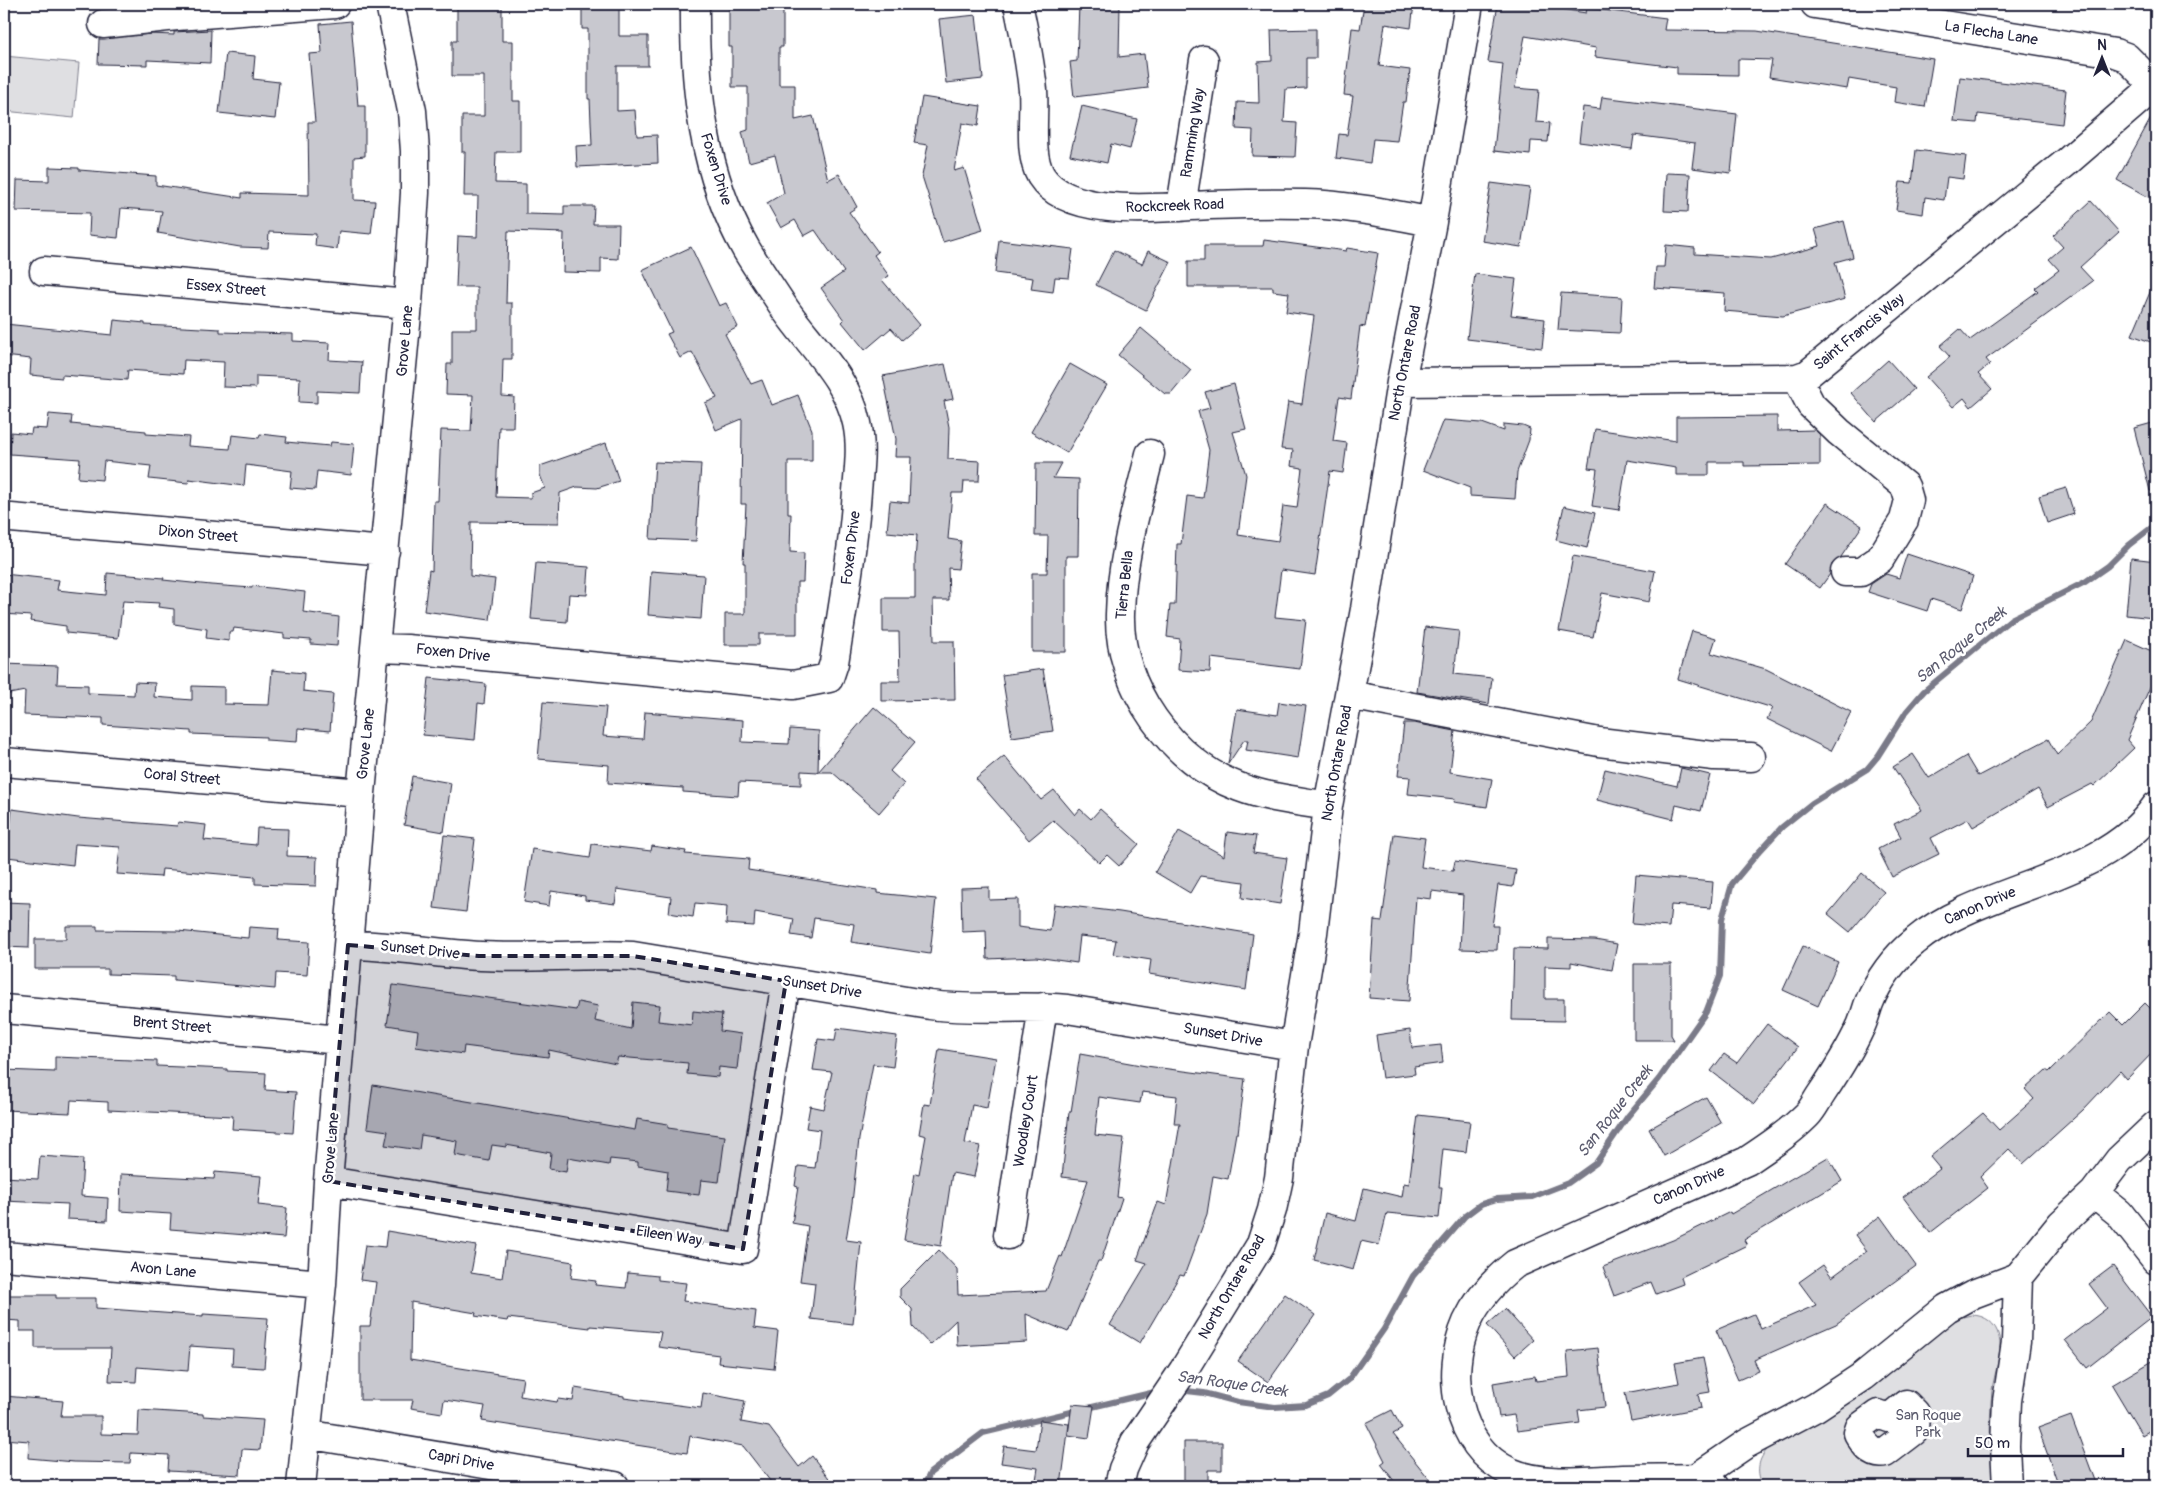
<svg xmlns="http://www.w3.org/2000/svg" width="2160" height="1490" viewBox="0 0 2160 1490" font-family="Pangolin,sans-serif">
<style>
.green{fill:#dfdfe2;stroke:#80808e}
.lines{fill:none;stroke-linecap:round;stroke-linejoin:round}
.stream{stroke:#7a7a88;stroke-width:6}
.building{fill:#c8c8cf;stroke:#22223b}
.minor-casing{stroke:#22223b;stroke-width:31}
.minor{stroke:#fff;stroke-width:28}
.marked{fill:#22223b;fill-opacity:0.2;stroke:#22223b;stroke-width:4;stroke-dasharray:10 6;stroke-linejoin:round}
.labels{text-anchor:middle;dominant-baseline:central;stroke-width:5;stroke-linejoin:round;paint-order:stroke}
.street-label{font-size:15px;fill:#22223b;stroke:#fff}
.park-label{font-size:15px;fill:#5b5b6d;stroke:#fff}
.water-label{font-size:16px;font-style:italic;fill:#5c5c6f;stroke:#fff}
</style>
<rect width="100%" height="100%" fill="#fff"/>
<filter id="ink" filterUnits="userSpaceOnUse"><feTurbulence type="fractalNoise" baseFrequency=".02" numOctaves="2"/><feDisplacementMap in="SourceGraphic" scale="10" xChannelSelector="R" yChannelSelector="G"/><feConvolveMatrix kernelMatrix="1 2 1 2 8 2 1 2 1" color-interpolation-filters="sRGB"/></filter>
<g filter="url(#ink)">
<path class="green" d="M4 56 79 63 74 118 4 111Z
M1971 1315C1985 1315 1996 1323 1999 1337 2003 1350 1994 1375 1992 1390 1989 1422 1990 1454 1993 1486H1763C1756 1473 1757 1459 1769 1448L1822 1420 1873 1387 1950 1324 1959 1318Z"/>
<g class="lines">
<path class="stream" d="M1178 1390 1204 1393 1238 1402 1275 1407 1306 1405 1328 1396 1349 1379 1384 1329 1413 1276 1465 1216 1481 1204 1497 1199 1532 1197 1568 1183 1596 1163 1628 1116 1659 1079 1706 1012 1720 976 1722 919 1732 884 1757 854 1782 827 1812 803 1867 769 1878 756 1906 712 1924 691 1947 672 2011 619 2085 582 2108 566 2129 545 2156 524
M924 1486 930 1473 983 1433 1159 1391"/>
</g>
<path class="building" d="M457 4H502V41H513V101H520V152H496L495 183 526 184V214L564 215V206H594L593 224H619L618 259 601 258V273L563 272 564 233 508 231 506 303H512V359H503L502 396 514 397 513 427H499L496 497 531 498V493L545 488 540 475V466L606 443 619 481 597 488 577 487 560 493 559 523 471 522 470 576 495 579 490 620 424 611 429 570 432 571 434 501H438L441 430 471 431 473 395 446 394 447 364H452V329H477V287H456L458 236 477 237 478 196H464L465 152H462V116H484V76H452V41H457Z
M582 4H619V36H648V66H617V111L635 110 637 136 657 135 658 163 577 167 576 146 592 145 590 99H588V29H582Z
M729 4H783V47H779V85H795V120L813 116 828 180 839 174 857 207 849 212 878 252 874 255 889 276 882 280 920 325 902 340 891 328 865 350 842 322 844 320 821 288 844 272 815 230 804 236 795 220 781 228 767 203 784 193 775 155 749 162 742 132 748 130V87H732V47H729Z
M1079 4H1120L1119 57 1144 54 1148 88 1074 97 1070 62 1077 61Z
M1364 4H1414L1411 28 1385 24 1379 66 1410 70 1406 102H1403L1397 141 1373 139 1370 163 1336 158 1339 134 1347 135 1353 96 1344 95 1352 28 1360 29Z
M1498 4H1529L1586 13 1587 8 1666 18 1664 30 1757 31 1933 59 1925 107 1894 102 1896 87 1849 79 1847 89 1769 77 1772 60 1738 59V75L1677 74V67L1595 57 1596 48 1525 36 1515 88 1539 90 1536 122 1550 123 1548 142 1531 141 1530 155 1494 151 1503 64 1488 62Z
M976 15 983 79 946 83 939 19Z
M351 21 358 106H365V156L354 157V200L375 201 371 234 339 231 337 249 315 246 316 234 269 232 268 248 240 247 158 233 162 211 121 208 118 238 89 235 90 213 16 211 17 180 49 181V167L79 168V170L156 176V185L242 198V193L309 195 308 122H315L309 54 322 53 320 24Z
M1316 29V58H1306V88L1286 89 1284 122 1297 123 1295 157 1252 156 1253 130 1236 129 1237 102 1259 103 1258 62 1272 61 1271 30Z
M211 30 210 63 147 60V65L98 64 99 39 151 34 174 35V32Z
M226 53 255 56 253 79 279 82 275 119 219 113Z
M1960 77 2066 90 2062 124 1978 114 1977 123 1954 121Z
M922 97 981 106 978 126 962 123 954 171 964 168 983 230 943 242 922 176 928 145 914 143Z
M1602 97 1737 114 1731 173 1692 168 1695 143 1634 135 1632 149 1579 142 1583 107 1600 109Z
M1082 106 1137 119 1130 149 1111 144 1107 163 1070 155Z
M2156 109V186L2150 198 2117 180Z
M1916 150 1966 156 1963 179 1947 177 1944 200 1925 197 1923 214 1896 210 1900 182 1912 183Z
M1666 173 1690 174 1688 212 1664 211Z
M1491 183 1530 188 1521 247 1482 241Z
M2091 201 2119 232 2080 267 2093 281 1986 359 1990 364 1978 374 1992 389 1971 407 1964 398 1953 407 1926 377 1950 357 1940 346 1960 329 1970 340 2038 291 2035 288 2059 270 2049 259 2063 247 2053 236Z
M1844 221 1853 257 1835 262 1845 299 1783 316 1724 311 1725 293 1654 288 1656 267H1664L1666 245 1695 248V254L1771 259 1820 246 1815 229Z
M999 240 1073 249 1069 278 1055 277 1053 292 1031 289 1033 278 995 273Z
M1264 240 1346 251 1347 248 1378 253 1365 327 1360 326 1351 399 1339 397 1333 441 1347 443 1343 473 1330 471 1315 575 1281 570 1275 617 1306 620 1300 669 1211 658 1210 672 1178 670 1180 639 1167 637 1170 605H1175L1177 544H1181L1187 496 1203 498 1209 450 1198 411 1210 408 1205 392 1234 384 1246 429 1233 432 1246 475 1238 535 1278 541 1283 506 1297 508 1302 468 1291 466 1293 450 1281 449 1288 402 1302 404 1314 316 1286 312 1289 293 1273 291V287H1188V261H1204V246H1263Z
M691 247 719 306 726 303 738 327 725 334 751 384 762 380 772 405 798 395 812 430V461H788V514H791L790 552 804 553 803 582H797V634H759V645H725V614H745V563H743L746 504H741L742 419 716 430 705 403 717 398 692 352 680 358 667 334 672 332 642 270Z
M1114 250 1142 264 1148 251 1171 262 1146 310 1096 285Z
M1475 274 1516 279 1511 315 1545 319 1542 348 1467 339Z
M2156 278V344L2132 335Z
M1561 293 1622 297 1620 333 1558 330Z
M114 320 145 323V325L220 329V332L293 334V341L330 343 329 360 362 362 360 393 317 391V403L299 402 300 378 256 376V388L223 387 224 362 184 360 183 374 128 370 127 380 62 375V378L30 375 31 359 4 356 5 324 112 335Z
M1141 328 1191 370 1171 394H1165L1118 355Z
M1888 360 1914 389 1876 422 1851 393Z
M945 364 953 399 944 401 949 427 948 459 980 461 979 481H964L963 493H952L948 539 961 541 958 569 948 568 949 600H933L934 641H954L955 700 881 701V681H900L899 632H883V598H915V560L917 535 887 532 890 501 909 503 911 457H895L896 439 883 376Z
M1070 364 1107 385 1067 453 1031 432Z
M49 414 72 416 71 424 146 431V434L189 437 188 446 230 449 232 435 259 438 260 434 287 437 286 442 330 446 331 442 354 444 351 475 317 471 315 490 290 488 292 471 246 465 244 486 189 479 188 483 149 479 151 466 104 461 102 480 78 478 80 459 10 454 11 432 31 434 32 428 47 429Z
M1777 416V431L1815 430 1820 435V465L1744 466V462H1709V475H1676V468L1627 460 1619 510 1592 506 1597 469 1588 468 1595 429 1676 441V417Z
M1443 420 1482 423 1504 431V424L1523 426 1530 429 1529 440 1517 472 1515 499 1470 496V488L1423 470Z
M2156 422V490L2150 491 2134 428Z
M655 462 701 464 696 541 650 539Z
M1036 463H1061L1053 478 1079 479 1078 556H1066V652H1032V573H1047L1048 536H1035Z
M2066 488 2074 514 2047 523 2039 496Z
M1827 503 1862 526 1841 557 1832 564 1830 574 1820 588 1785 564Z
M1564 506 1595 513 1587 548 1556 540Z
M1907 554 1973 576 1962 609 1931 599 1927 611 1868 592 1871 584 1886 574 1899 578Z
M1573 556 1655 571 1649 602 1602 593 1593 637 1559 631Z
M2131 558 2156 561 2154 618 2126 615Z
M536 563 589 567 587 595 569 594 567 622 531 619Z
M651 571 704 575 701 619 648 615Z
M107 573 164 578 163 580 211 585 252 588V586L305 592 303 612 339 617 337 646 311 644V640L284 638V634L234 628 233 632H229V641L206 638 207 629 174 624V609L158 607 159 603 123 601 118 638 66 633V626L30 621 31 616 4 614V574L59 580 57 590 106 595Z
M1425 627 1459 631 1454 674 1492 678 1489 704 1417 692Z
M1692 631 1716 638 1711 653 1766 669 1851 712 1831 751 1767 719 1773 708 1678 679Z
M2127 640 2156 653V673L2127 740 2134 748 2094 786 2092 784 2048 807 2038 789 1973 827 1968 819 1931 838 1939 854 1892 877 1878 849 1901 837 1894 824 1922 810 1893 767 1913 754 1929 778 1966 756 1978 776 2048 739 2057 755 2091 722Z
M4 664 58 666 57 684 88 685V693L134 695 135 682 155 683 154 697 192 700V686L224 687V704L269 705 272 670 304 673 303 691 333 694 330 731 298 728 297 742 266 740V737L191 734V731L103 725V718L24 715 25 691 4 695Z
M1043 669 1053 731 1012 737 1002 675Z
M429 678 486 684 484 704 478 703 475 740 423 735Z
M543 702 606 707 603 736 643 739 645 712 743 720 742 742 789 744 790 729 819 731 818 772 801 771V785L739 782 738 796 683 792V788L608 783 609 765 538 759Z
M1279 702 1306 706 1298 758 1246 750 1248 740H1244L1228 764 1237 709 1277 715Z
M874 707 915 742 890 771 904 784 879 813 832 772H818Z
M1404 723H1414L1455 731 1450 772 1492 779 1487 807 1454 802 1455 799 1408 794 1410 777 1398 776Z
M1004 756 1041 800 1054 790 1075 815 1080 809 1091 819 1100 809 1139 844 1119 866 1107 855 1099 863 1053 820 1029 840 976 779Z
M1681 768 1710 775 1701 811 1676 805 1673 819 1597 800 1605 769 1677 786Z
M412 776 451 783 444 832 404 825Z
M12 809 78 818 177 826 178 822 206 825 204 840 256 845 257 828 288 829 287 856 317 857 316 886 255 884V877L162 869 161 877 117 874 120 847 75 844 73 865 7 857Z
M1179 831 1224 856 1227 832 1256 836 1253 853 1287 858 1280 904 1242 898 1244 882 1200 876 1190 893 1155 872Z
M1394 834 1425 838 1421 867 1453 871 1455 861 1516 870 1513 887 1498 885 1492 926H1498L1497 950 1460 949 1463 895 1432 891 1431 899 1416 897 1409 1001 1369 998 1374 920 1382 921Z
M444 835 475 839 466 912 434 908Z
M592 844 651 851 652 846 686 851 685 854 749 859 748 870 877 890V893L936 899 930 954 851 942 854 924 814 918 811 938 791 935 794 919 755 912 754 926 726 924 727 906 695 903 693 917 669 913 671 897 617 889 615 904 585 900V896L551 891 549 906 524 902 532 849 590 858Z
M1862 873 1884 892 1850 932 1828 914Z
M1636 875 1713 882 1711 908 1671 905 1669 927 1632 924Z
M989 887V900L1018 899V927L1050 931 1054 904 1120 912 1253 934 1246 990 1149 974 1151 960 1113 954 1116 940 1080 936 1077 963 1036 957 987 959 986 931 962 932 961 888Z
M4 902 30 903 29 948 4 947Z
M66 926H97V930L178 931 248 938 249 927 279 929 278 940 309 942 307 975 276 973 275 989 174 980V976L108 974V969H35V939H66Z
M1548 939 1595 940 1617 944 1612 970 1571 962V967L1545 966V999H1564V1021L1512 1020 1514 948 1548 949Z
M1803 946 1838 962 1818 1006 1783 990Z
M1634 964H1671V1035L1674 1040H1634Z
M393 985 576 1010 578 1002 598 1006 595 1021 631 1029 633 1002 660 1005 658 1021 692 1025 693 1011 722 1014 720 1031 741 1034 737 1069 719 1067 718 1077 687 1074 688 1063 618 1057 616 1064 549 1050 548 1057 464 1046 463 1054 416 1047 418 1030 387 1025Z
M2145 1003 2156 1014V1049L2127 1079 2120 1071 2083 1110 2023 1164 2009 1149 1980 1177 1988 1188 1930 1233 1903 1197 1940 1169 1930 1157 1983 1113 1999 1130 2034 1099 2025 1089 2046 1070 2049 1072 2110 1012 2123 1025Z
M1767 1024 1798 1047 1754 1104 1711 1071 1724 1054 1737 1063Z
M837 1028 897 1036 893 1067 873 1064 859 1139 852 1203 846 1240 861 1242 853 1324 811 1319 815 1283 800 1281 808 1226 792 1223 798 1187 795 1186 798 1166 815 1168 820 1130 806 1128 810 1106 824 1109 832 1072 813 1070 818 1039 835 1041Z
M1410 1030 1412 1048 1441 1045 1443 1063 1414 1067 1415 1074 1382 1078 1376 1035Z
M939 1049 996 1058 987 1108 972 1105 965 1143 980 1146 974 1177 952 1173 941 1246 904 1240 915 1173 919 1174 926 1136 919 1134 924 1104 930 1105Z
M1080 1054 1146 1066 1245 1079 1238 1133H1236L1228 1179 1213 1176 1207 1214 1184 1276 1180 1275 1140 1343 1110 1325 1147 1263 1137 1260 1158 1202 1166 1205 1180 1124H1174L1177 1096 1142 1092 1140 1103 1099 1097 1095 1135 1124 1138 1117 1197 1122 1198 1101 1261H1098L1068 1332 1026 1314 1027 1342 957 1346 956 1320 930 1345 913 1327 912 1309 900 1297V1289L939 1250 957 1269 958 1295 1046 1291 1060 1256 1062 1257 1088 1180 1062 1177 1069 1112H1071Z
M55 1057 157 1061V1066L227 1069V1071L266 1073 265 1090 296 1092 293 1133 232 1129 233 1116 108 1110V1102L71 1100 70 1113 4 1110V1070L55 1072Z
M373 1085 635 1130 637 1119 668 1124V1128L725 1136 719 1182 701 1180 699 1195 666 1191 668 1171 638 1166V1162L610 1159 609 1165 568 1158 566 1172 549 1169 551 1153 506 1145V1147L492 1145 489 1161 455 1155 457 1141 421 1135 419 1150 385 1145 388 1131 367 1128Z
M1706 1097 1721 1123 1664 1156 1649 1129Z
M1418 1115 1470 1121 1466 1152 1443 1149 1439 1187H1442L1439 1218 1387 1213 1379 1245 1361 1241 1353 1270 1314 1260 1325 1213 1356 1221 1364 1188 1402 1197 1404 1183 1409 1184Z
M40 1156 83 1159 81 1196 108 1198 107 1221 67 1219 68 1204 4 1201V1177L38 1179Z
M1828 1157 1842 1181 1744 1240 1747 1245 1681 1277 1683 1284 1656 1294 1651 1282 1614 1296 1603 1267 1673 1240 1730 1212 1731 1214Z
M215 1172 261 1176 258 1205 287 1208 284 1238 170 1229 171 1214 120 1211 121 1174 214 1179Z
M1880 1216 1916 1266 1836 1324 1754 1360 1759 1371 1738 1380 1716 1330 1754 1314 1761 1329 1816 1305 1799 1282 1823 1265 1832 1277 1867 1251 1855 1235Z
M387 1231 476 1246 471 1273 502 1278 506 1251 573 1262 571 1278 596 1281 595 1285 626 1288 628 1273 658 1276V1280L686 1283 683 1301 756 1311 754 1328 778 1331 774 1369 718 1363 719 1355 658 1347 661 1332 590 1326V1328L508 1318 507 1321 475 1316 476 1313 411 1302 410 1360 523 1378 520 1396 557 1402 558 1399 573 1401 575 1388 624 1396V1398L701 1408 703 1393 745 1401 741 1422 769 1427 799 1467 812 1456 835 1486H774L743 1446 690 1436 687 1453 482 1421 485 1406 444 1400 442 1413 411 1408 413 1400H360V1326H370L376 1282 360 1280 365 1245 385 1247Z
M2113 1266 2152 1317 2087 1368 2065 1340 2107 1308 2089 1284Z
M1285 1294 1315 1315 1268 1382 1238 1361Z
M4 1295H56V1298H96V1308L203 1316V1314L268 1318 264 1368 232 1366 233 1349 190 1346 188 1371 137 1367 136 1382 109 1381 111 1348H35V1331H20V1321L4 1320Z
M1505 1309 1533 1340 1515 1356 1487 1325Z
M1598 1348 1605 1407 1578 1410 1580 1423 1517 1431 1514 1415 1499 1417 1493 1383 1535 1376 1536 1381 1569 1377 1567 1351Z
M1703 1358 1710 1392 1698 1394 1701 1408 1631 1421 1625 1393 1679 1383 1675 1363Z
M2156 1359V1427L2142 1435 2112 1385Z
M4 1396 63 1401 61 1416H101V1434L138 1435 139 1410 203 1414V1416L263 1420 260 1450 242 1449 240 1475 168 1471 169 1455 131 1453 130 1463 74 1462 28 1458 29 1441 4 1439Z
M1072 1404 1094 1406 1089 1438 1068 1435Z
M1392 1410 1402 1429 1393 1434 1435 1486H1398L1381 1464 1385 1461 1366 1423Z
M2071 1416 2097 1486H2059L2038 1428Z
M1040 1420 1069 1424 1061 1486H1035L1038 1468 1001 1463 1004 1446 1036 1450Z
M1184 1442H1222V1470H1208V1484H1184Z"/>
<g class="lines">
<defs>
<path id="minor" d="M1018 4C1024 32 1030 61 1033 90 1035 115 1028 154 1041 176 1069 220 1166 207 1210 205 1241 204 1273 203 1305 204 1347 205 1391 214 1432 222
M1815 4 2115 53 2126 57 2155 86
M103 24 177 16 335 4
M1181 207 1204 60
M44 271 408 304
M1797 378 1811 405 1839 432 1905 486 1909 500 1904 520 1880 559 1861 572H1845
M1401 382 1797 378 1808 374 2068 161 2156 85
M1150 454C1137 506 1121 560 1120 614 1118 687 1172 762 1239 787 1268 798 1298 801 1328 806
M11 518 385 551
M375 648 407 649 793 685 829 678 834 663C843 605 853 550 857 491 859 468 862 445 857 423 848 379 810 345 785 309 772 289 758 269 746 249 703 174 694 88 695 4
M1349 695 1599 742 1714 756 1751 757
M4 762 361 793
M348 945C393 945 437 954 481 956 532 959 582 953 633 956L930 1005C976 1011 1022 1005 1067 1009L1294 1046
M4 1009 340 1040
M328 1181 743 1249 786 981
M2094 1193 2119 1213 2156 1260
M1008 1235 1043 1007
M4 1256 322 1284
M1906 1404 1915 1413 1914 1431 1885 1453C1872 1456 1864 1444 1858 1433L1860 1427 1878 1414 1889 1418Z
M306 1434 615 1486
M1696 1478 1746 1444 1816 1407 1863 1376 1947 1308 1973 1294 2018 1277 2061 1224 2094 1193 2119 1160 2156 1125
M301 1486 322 1284 328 1181 361 793 408 304 415 193V151L412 111 390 4
M1119 1486 1123 1469 1135 1442 1183 1371 1261 1244 1272 1210 1279 1178 1294 1046 1313 933 1328 806 1365 609 1401 382 1432 222 1469 4
M1714 1486 1696 1478C1672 1479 1647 1478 1623 1479 1587 1480 1545 1487 1510 1472 1455 1446 1445 1372 1467 1322 1478 1298 1495 1280 1515 1264L1747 1161C1768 1147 1789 1133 1807 1115 1813 1109 1817 1100 1822 1093 1836 1072 1850 1050 1860 1028 1864 1020 1866 1011 1869 1003 1878 980 1895 957 1914 942 1983 884 2102 883 2156 806
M2007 1486 2005 1446 2007 1401 2016 1342 2018 1277"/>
</defs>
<use href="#minor" class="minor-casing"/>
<use href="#minor" class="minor"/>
</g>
</g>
<path class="marked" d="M348 945 479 956H633L786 981 743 1249 328 1181Z"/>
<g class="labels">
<g class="street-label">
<text transform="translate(1991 33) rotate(9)">La Flecha Lane</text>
<text transform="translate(1193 133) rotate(-81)">Ramming Way</text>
<text transform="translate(716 169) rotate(73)">Foxen Drive</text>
<text transform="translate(1175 206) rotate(-2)">Rockcreek Road</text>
<text transform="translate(226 288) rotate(5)">Essex Street</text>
<text transform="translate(1859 332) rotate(-39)">Saint Francis Way</text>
<text transform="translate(405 341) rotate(-85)">Grove Lane</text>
<text transform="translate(1405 363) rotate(-79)">North Ontare Road</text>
<text transform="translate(198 534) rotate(5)">Dixon Street</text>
<text transform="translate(851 548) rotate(-83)">Foxen Drive</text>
<text transform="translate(1125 585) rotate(-84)">Tierra Bella</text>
<text transform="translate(453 653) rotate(6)">Foxen Drive</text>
<text transform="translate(366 744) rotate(-84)">Grove Lane</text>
<text transform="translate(1337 763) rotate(-80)">North Ontare Road</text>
<text transform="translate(182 777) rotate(5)">Coral Street</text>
<text transform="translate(1980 906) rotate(-23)">Canon Drive</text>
<text transform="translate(420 950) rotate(6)">Sunset Drive</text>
<text transform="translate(822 987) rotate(9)">Sunset Drive</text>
<text transform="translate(172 1025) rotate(5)">Brent Street</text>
<text transform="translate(1223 1035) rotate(10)">Sunset Drive</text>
<text transform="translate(1026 1121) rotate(-81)">Woodley Court</text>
<text transform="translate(331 1148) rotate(-85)">Grove Lane</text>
<text transform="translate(1689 1186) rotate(-24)">Canon Drive</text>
<text transform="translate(669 1236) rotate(9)">Eileen Way</text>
<text transform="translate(163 1270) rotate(5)">Avon Lane</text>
<text transform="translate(1232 1287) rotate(-60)">North Ontare Road</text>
<text transform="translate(461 1460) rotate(10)">Capri Drive</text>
</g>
<g class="park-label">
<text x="1928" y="1415">San Roque<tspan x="1928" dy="17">Park</tspan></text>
</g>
<g class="water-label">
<text transform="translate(1961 645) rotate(-39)">San Roque Creek</text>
<text transform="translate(1615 1111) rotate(-52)">San Roque Creek</text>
<text transform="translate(1232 1384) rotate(8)">San Roque Creek</text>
</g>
</g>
<rect width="2160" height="1490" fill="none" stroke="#fff" stroke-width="20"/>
<rect x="10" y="10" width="2140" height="1470" fill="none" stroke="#22223b" stroke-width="2" filter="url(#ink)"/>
<g transform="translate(2102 58)" stroke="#ffffff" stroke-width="4" paint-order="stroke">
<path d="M0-4L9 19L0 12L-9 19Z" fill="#22223b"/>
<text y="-8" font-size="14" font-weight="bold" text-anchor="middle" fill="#22223b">N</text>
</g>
<path d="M1968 1448v8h155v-8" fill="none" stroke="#22223b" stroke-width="2.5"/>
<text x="1975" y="1448" font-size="15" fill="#22223b" stroke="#ffffff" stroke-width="4" paint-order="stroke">50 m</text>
</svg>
